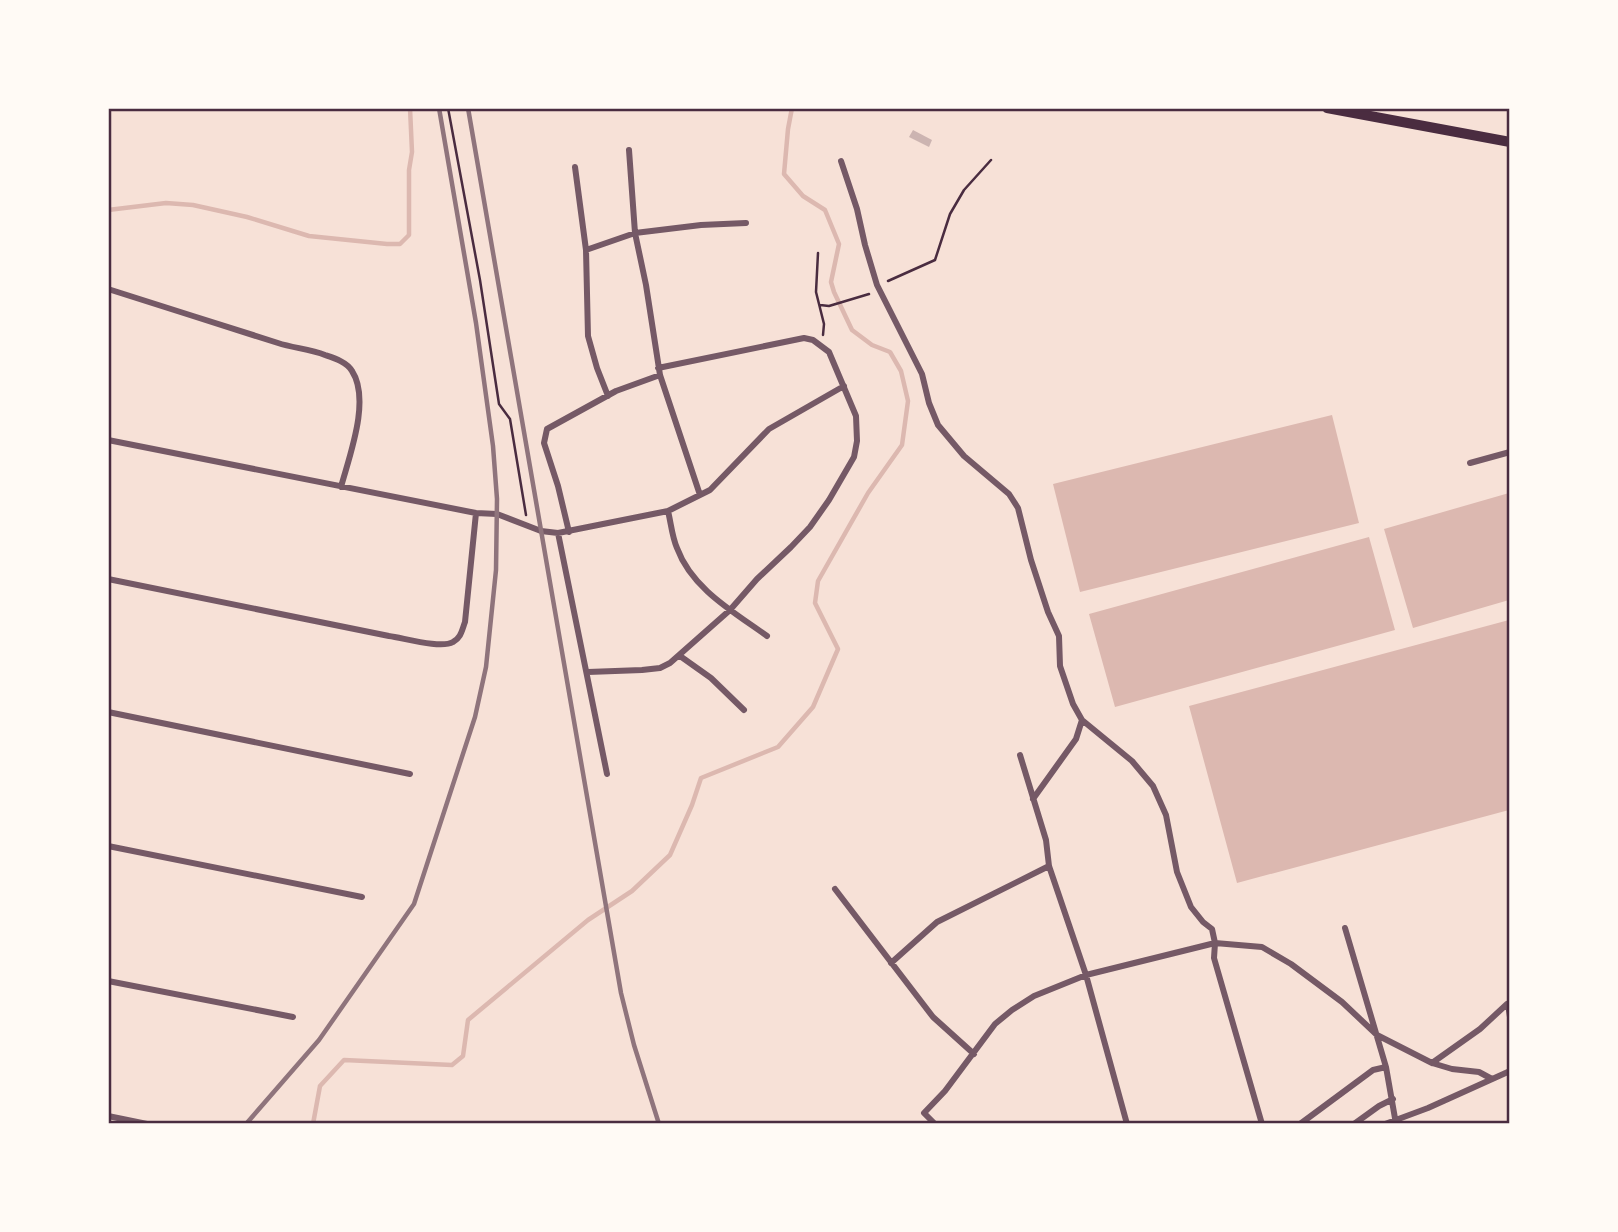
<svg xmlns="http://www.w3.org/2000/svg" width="1618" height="1232" viewBox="0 0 1618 1232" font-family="'Space Grotesk',sans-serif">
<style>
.water{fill:#dcb8b0}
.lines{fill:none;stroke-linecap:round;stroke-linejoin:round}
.stream{stroke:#dcb8b0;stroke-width:4.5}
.building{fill:#ccb4b1}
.path{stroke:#4a2c40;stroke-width:2.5}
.minor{stroke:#755966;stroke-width:6}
.trunk{stroke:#4a2c40;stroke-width:10}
.rail{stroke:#8f747c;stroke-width:4.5}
.neatline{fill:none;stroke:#4a2c40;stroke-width:2.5}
</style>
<rect width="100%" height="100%" fill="#f7e1d7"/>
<path class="water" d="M1332 415 1359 523 1080 592 1053 484Z
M1509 493V600L1413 628 1384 529Z
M1369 537 1395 630 1115 707 1089 614Z
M1509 620V810L1237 883 1189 706Z"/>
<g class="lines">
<path class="stream" d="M108 210 166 203 193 205 247 217 309 236 387 244H400L409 235V170L412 152 410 108
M313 1124 320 1086 344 1060 452 1065 463 1056 468 1020 588 920 632 891 670 855 692 805 701 778 778 747 813 707 838 649 815 603 818 581 868 493 902 445 908 401 901 371 890 352 872 345 852 330 834 292 831 282 839 244 825 210 803 196 784 174 788 129 792 108"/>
</g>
<path class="building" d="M913 130 932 140 929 147 909 137Z"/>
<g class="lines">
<path class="path" d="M448 108 480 280 499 404 510 419 526 515
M818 253 816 292 824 324 823 335
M888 281 935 260 950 214 964 190 991 160
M820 305 829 306 869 294"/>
<path class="minor" d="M629 150 635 233 646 285 660 375 700 495
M841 161 857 209 865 245 877 285 922 374 929 403 938 425 964 456 1009 494 1018 508 1031 560 1048 612 1059 636 1060 666 1073 704 1082 720 1132 761 1153 786 1166 815 1177 872 1191 907 1203 922 1212 929 1215 943 1262 947 1291 964 1342 1002 1377 1035 1432 1063 1452 1069 1479 1072 1492 1079
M575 167 586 250 588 336 597 368 608 396
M586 250 635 233 701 225 746 223
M108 289C165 307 221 325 278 343 293 348 310 349 325 355 334 358 347 362 352 371 371 400 349 457 341 487
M108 440 476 513 497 514 541 531 558 533 668 511 710 490 769 429 844 386
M1470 463 1510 452
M668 511C671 523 672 537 677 548 692 589 734 612 767 636
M569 532 558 486 544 443 547 429 616 391 660 375
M558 533 607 774
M108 579 389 636C404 638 441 649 453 642 461 638 462 630 465 622L476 513
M680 656 711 678 744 710
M588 672 642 670 660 668 670 663 730 610 757 579 791 547 810 527 829 500 854 457 857 441 856 416 829 352 813 340 804 338 658 368
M108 712 410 774
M1020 755 1046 840 1049 866 1086 975 1127 1124
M1033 799 1076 739 1082 720
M108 846 362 897
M835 889 933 1017 974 1054
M1345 928 1386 1067 1396 1124
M891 963 937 922 1049 866
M108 981 293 1017
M1508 1004 1510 1017
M1432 1063 1480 1029 1507 1004
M108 1116 147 1124
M935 1124 924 1113 945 1091 995 1024 1012 1010 1034 996 1086 975 1215 943 1214 958 1262 1124
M1300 1124 1373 1070 1386 1067
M1354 1124 1379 1106 1393 1099
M1385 1124 1428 1108 1510 1071"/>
<path class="trunk" d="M1327 108 1510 142"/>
<path class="rail" d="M468 108 621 993 634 1045 659 1124
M246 1124 319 1040 414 904 475 717 486 667 496 570 497 499 493 446 476 323 439 108"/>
</g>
<rect width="1618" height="1232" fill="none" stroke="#fffaf5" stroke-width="220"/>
<rect x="110" y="110" width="1398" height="1012" class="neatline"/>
</svg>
